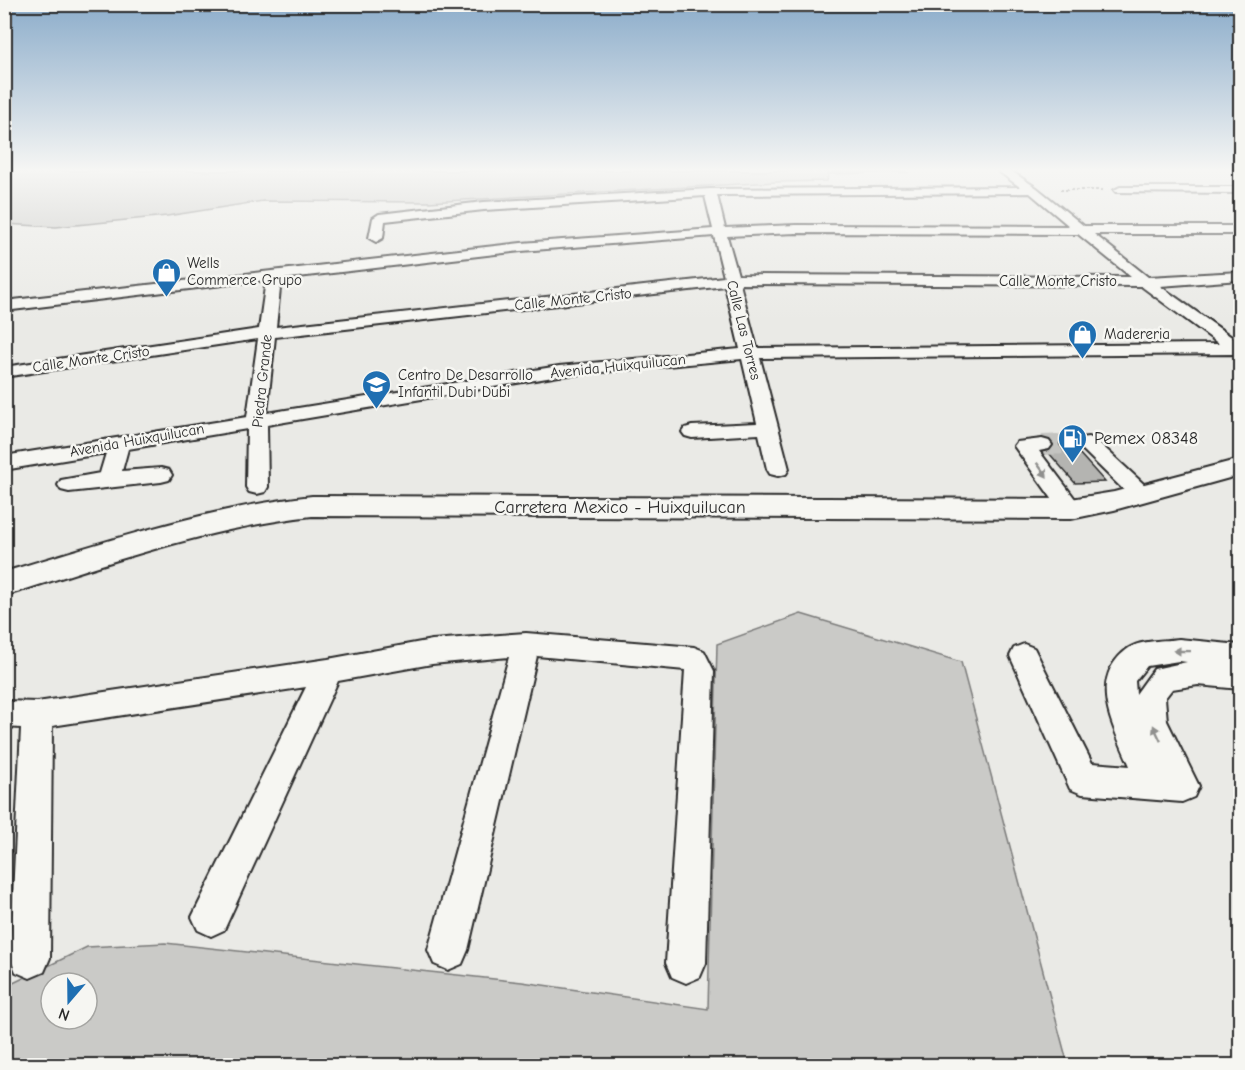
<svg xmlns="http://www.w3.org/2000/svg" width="1245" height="1070" viewBox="0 0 1245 1070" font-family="'Comic Neue',sans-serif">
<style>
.green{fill:#cacac7;stroke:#7a7a79;stroke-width:1.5;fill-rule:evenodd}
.building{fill:#b4b4b1;stroke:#2b2b2b;stroke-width:1.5}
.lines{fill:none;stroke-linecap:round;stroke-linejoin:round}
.minor-tunnel{stroke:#c4c4c1;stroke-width:20;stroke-dasharray:20 10;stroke-linecap:butt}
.minor-casing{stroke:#2b2b2b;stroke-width:4}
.major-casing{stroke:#2b2b2b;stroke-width:4}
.path{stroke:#2b2b2b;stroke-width:2;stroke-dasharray:3 2;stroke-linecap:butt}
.minor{fill:#f6f6f2;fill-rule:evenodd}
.major{fill:#f6f6f2;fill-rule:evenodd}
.oneway{fill:#90908e}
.labels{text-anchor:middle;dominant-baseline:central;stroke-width:5;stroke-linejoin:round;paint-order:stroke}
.far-poi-label{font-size:15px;fill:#2b2b2b;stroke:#f6f6f2;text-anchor:start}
.far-street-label{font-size:15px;fill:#2b2b2b;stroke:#f6f6f2}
.poi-label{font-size:18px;fill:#2b2b2b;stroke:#f6f6f2;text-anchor:start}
.street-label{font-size:18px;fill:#2b2b2b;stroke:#f6f6f2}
</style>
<rect width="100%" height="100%" fill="#eaeae6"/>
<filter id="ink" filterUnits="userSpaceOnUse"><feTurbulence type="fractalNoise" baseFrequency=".0167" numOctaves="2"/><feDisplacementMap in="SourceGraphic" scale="12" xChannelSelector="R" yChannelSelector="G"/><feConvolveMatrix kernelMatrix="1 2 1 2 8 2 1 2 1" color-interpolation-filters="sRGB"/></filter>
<g filter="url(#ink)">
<path class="green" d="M5 171H907L908 172 828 174 827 181 776 182 428 202 263 201 167 216 56 227 5 224Z
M801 614 961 662 1068 1065 5 1066V987L87 947 165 943 522 982 708 1009 717 644ZM51 983H87V1019H51Z"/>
<path class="building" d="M1050 439H1062L1059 444 1062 449 1078 452 1105 482 1075 483 1048 452 1054 445Z"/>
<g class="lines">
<path class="minor-tunnel" d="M1042 445 1071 444"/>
<defs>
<path id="minor" d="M998 171H1011L1037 188 1084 226H1240V234H1094L1148 277 1240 272V280L1160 286 1240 343V356L1233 354 760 358 789 469 786 474 778 476 770 474 767 469 759 434 692 438 685 436 682 432 685 428 692 426 757 423 742 359 559 376 267 425 268 487 265 492 257 494 249 492 246 487 247 429 128 449 122 471 161 468 169 470 172 475 169 480 161 482 69 492 61 490 58 485 61 480 100 473 106 453 4 470V456L247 417 258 339 4 377V367L259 329 266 280 4 311V301L521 243 713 229 705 196 484 210 385 221 383 238 376 242 369 238 373 218 379 214 484 202 710 189 1020 187ZM1030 193 1069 226 796 225 725 228 717 195ZM796 233 1078 234 1131 277 738 275 727 236ZM714 236 724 277 276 327 281 279 521 251ZM740 284 1141 286 1219 344 757 348ZM725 286 740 349 559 366 267 413 275 337Z
M1120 187H1240V193L1116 192 1114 190Z
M1088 437 1095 439 1149 489 1152 494 1149 499 1141 501 1133 499 1083 450 1064 448 1061 444 1064 440Z
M1042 439 1049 441 1052 445 1049 449 1039 451 1079 504 1083 509 1079 514 1071 517 1063 514 1014 446 1017 442Z
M526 633 694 647 704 651 714 671 706 963 700 977 686 983 672 977 666 963 685 670 537 656 468 950 462 964 448 970 434 964 428 950 509 657 432 664 338 681 224 930 211 936 198 930 192 917 306 687 52 726 50 958 44 972 30 978 16 972 10 958 21 728 4 727V701L37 702 328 659 432 640Z
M1179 639 1240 645V689L1198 685 1172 689 1165 698 1167 721 1199 786 1194 797 1182 802 1082 794 1070 789 1010 656 1014 648 1024 644 1034 648 1092 763 1130 766C1114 728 1085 679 1129 648 1141 640 1165 641 1179 639ZM1179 661 1187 662 1154 669 1136 694 1135 681 1147 666Z"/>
<path id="major" d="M1240 459V475L1114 510 1071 519 312 516C206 528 106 564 4 596V572C106 542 206 508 312 496L1071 499 1114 492Z"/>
</defs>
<use href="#minor" class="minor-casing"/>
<use href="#major" class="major-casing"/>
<path class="path" d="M1060 190H1104"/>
<use href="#minor" class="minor"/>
<use href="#major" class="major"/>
</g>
<defs><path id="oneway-solid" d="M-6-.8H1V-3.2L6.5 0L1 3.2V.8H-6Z" transform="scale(1.5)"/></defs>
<g class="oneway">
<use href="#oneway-solid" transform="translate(1042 470) rotate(54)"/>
<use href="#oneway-solid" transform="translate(1182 651) rotate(-179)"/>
<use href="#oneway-solid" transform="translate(1157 733) rotate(-115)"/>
</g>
</g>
<linearGradient id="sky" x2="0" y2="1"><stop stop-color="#8bacca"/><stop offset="0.53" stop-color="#f6f6f4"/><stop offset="1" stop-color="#f6f6f4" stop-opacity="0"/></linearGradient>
<rect width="1245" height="321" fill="url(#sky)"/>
<defs>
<symbol id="shop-pin" viewBox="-11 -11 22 30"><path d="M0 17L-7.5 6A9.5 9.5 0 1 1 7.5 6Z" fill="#1f6fb2" stroke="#f6f6f2"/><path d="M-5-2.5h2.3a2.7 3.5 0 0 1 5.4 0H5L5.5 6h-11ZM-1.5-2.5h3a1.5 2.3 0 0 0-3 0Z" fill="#fff"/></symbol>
<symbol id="school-pin" viewBox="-11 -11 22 30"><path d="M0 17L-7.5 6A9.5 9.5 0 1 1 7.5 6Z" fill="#1f6fb2" stroke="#f6f6f2"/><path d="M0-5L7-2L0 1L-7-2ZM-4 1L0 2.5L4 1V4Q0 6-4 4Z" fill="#fff"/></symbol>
<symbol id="fuel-pin" viewBox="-11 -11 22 30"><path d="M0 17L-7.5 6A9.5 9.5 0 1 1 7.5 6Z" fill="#1f6fb2" stroke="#f6f6f2"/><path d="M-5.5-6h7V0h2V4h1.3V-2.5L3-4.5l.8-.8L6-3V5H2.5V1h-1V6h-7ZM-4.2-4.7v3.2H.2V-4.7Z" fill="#fff"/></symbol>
</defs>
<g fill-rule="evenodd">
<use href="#shop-pin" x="150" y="256" width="33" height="45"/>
<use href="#shop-pin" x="1066" y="318" width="33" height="45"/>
<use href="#school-pin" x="360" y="368" width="33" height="45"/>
<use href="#fuel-pin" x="1056" y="422" width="33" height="45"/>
</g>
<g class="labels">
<g class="far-poi-label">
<text x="187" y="263">Wells<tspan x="187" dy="17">Commerce Grupo</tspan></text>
<text x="1104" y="334">Madereria</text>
<text x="398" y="375">Centro De Desarrollo<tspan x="398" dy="17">Infantil Dubi Dubi</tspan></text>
</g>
<g class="far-street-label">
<text x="1058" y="281">Calle Monte Cristo</text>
<text transform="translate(573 299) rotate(-6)">Calle Monte Cristo</text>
<text transform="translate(744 330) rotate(76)">Calle Las Torres</text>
<text transform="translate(91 359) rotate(-8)">Calle Monte Cristo</text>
<text transform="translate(618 366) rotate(-6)">Avenida Huixquilucan</text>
<text transform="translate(262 381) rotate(-84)">Piedra Grande</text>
<text transform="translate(137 440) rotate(-10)">Avenida Huixquilucan</text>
</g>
<g class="poi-label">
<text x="1094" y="438">Pemex 08348</text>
</g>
<g class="street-label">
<text x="620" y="507">Carretera Mexico - Huixquilucan</text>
</g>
</g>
<rect width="1245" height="1070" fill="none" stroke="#f6f6f2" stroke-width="24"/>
<rect x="12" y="12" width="1221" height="1046" fill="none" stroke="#2b2b2b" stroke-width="2" filter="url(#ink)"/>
<g transform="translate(69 1001) rotate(200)"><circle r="28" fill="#f6f6f2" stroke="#a5a5a2" stroke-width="1.5"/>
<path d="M0-4.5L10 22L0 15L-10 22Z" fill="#1f6fb2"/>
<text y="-9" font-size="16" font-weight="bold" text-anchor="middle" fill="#2b2b2b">N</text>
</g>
</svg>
